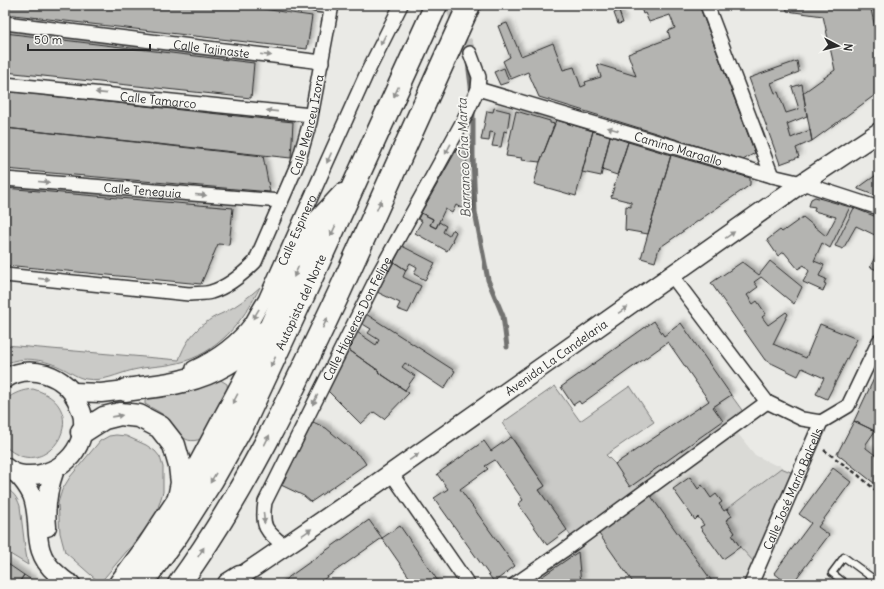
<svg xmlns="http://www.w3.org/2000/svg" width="884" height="589" viewBox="0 0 884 589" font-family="Delius,sans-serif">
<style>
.built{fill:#dadad6}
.green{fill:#cacac7;stroke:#7a7a79}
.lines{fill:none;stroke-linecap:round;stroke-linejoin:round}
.stream{stroke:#727270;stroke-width:5}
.building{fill:#b4b4b1;stroke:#2b2b2b;filter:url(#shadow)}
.street-tunnel{stroke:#c4c4c1;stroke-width:13;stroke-dasharray:13 6;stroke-linecap:butt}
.lane-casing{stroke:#2b2b2b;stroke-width:9}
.street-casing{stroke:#2b2b2b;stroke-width:16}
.secondary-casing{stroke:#2b2b2b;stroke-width:21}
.highway-casing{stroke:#2b2b2b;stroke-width:25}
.path{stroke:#2b2b2b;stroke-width:2.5;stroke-dasharray:4 3;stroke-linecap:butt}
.lane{stroke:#f6f6f2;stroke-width:6}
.street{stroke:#f6f6f2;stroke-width:13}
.secondary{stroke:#f6f6f2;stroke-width:18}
.highway{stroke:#f6f6f2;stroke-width:22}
.oneway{fill:#90908e}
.labels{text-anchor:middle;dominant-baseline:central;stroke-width:3.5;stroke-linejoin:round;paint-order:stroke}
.street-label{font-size:12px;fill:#2b2b2b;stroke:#f6f6f2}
.water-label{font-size:13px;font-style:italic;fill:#545453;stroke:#f6f6f2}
</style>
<defs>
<filter id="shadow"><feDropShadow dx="3.5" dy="-3.5" stdDeviation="2" flood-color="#0004"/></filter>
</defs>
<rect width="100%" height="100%" fill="#eaeae6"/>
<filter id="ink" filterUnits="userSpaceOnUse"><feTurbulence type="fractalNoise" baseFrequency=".025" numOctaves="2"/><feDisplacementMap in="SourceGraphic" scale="8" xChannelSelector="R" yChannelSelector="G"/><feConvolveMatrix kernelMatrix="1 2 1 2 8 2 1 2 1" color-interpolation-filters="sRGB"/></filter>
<g filter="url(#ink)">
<path class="built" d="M735 430 755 455 775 465H779L793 473 746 584H522Z"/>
<path class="green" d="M260 287C243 322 217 354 178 363 163 367 147 366 133 370 116 374 104 382 86 379 78 378 70 372 64 369 46 360 24 355 5 364V345L179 360C184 344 194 330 208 321 213 317 219 315 225 312 238 305 249 297 260 287Z
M219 379 227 384 228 392 201 439C180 446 180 429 167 418 161 412 153 409 145 404V401L147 397Z
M555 386 580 421 630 386 654 422 606 455 615 464 713 407 731 395 744 413 572 538 539 490 545 486 502 423Z
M33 389C97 407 47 487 5 446V400C14 393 22 390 33 389Z
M116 435 126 436 146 445 155 451 160 457 163 467V492L156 514 148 526 100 583 65 552 60 533 58 503 62 490 70 477 100 441 109 436Z
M781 468 793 473 755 563 740 547 732 535 735 533 726 520 732 516 727 509Z
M5 488C13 492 17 497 20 506L25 548 28 565 5 551Z"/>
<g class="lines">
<path class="stream" d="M468 62 472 94
M473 110V155L475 212 488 280 503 316 507 347"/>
</g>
<path class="building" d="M5 5H235L312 16 307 49 5 14Z
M640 5H699L755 153 743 160 539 97 528 72 511 79 503 61 510 57 498 26 507 23 521 56 553 43 563 70 574 67 581 87 586 85 585 82 601 77 597 64 636 76 628 54 670 38 668 31 675 28 670 15 649 22 645 13 643 14Z
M786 5H870L879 46V92L812 141 803 93 835 70 823 16 787 11Z
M619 11 623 23 618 24 614 13Z
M5 33 254 63 251 98 5 72Z
M797 61 799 72 771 83 775 93 778 92 786 113 799 109 792 87 802 84 807 116 787 124 791 138 810 130 812 141 796 148 799 157 780 164 749 78Z
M504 68 509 82 500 85 494 72Z
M5 91 293 122 291 158 5 128Z
M494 108 510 112 507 132 504 131 501 147 492 146 495 133 490 132 489 141 481 140 487 111 493 112Z
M516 111 550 121V123L555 124 540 162 521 160 522 158 506 156Z
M556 120 593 131 576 196 534 184 540 162Z
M5 128 263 156 270 192 5 169Z
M593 131 610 136 601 176 582 172Z
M610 136 628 142 617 175 602 170Z
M628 142 671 155 648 234 625 230 626 206 631 207V202L611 197Z
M457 149 467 150 465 180 468 190 471 214 456 205 452 213 445 209 436 228 430 225 433 219 421 213Z
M671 155 750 178V185L659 248 655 262 641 258Z
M879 173V197L858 189V188Z
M5 188 233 208 229 245 218 244 201 284 5 265Z
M815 197 850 207 830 248 822 243 814 261 824 265 819 276 826 279 824 283 826 284 823 291 803 282 809 271 804 265 798 269 784 252 778 256 767 240 780 230 782 232 803 217 826 236 836 217 814 211 815 207 809 206 811 199Z
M854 208 879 218V237L856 226 843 249 835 246Z
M421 213 433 219 430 225 436 228 439 222 446 226 443 232 449 236 453 229 456 232 452 240 453 241 447 251 415 233 422 221 418 219Z
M402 246 435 263 425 280 414 274 417 267 410 263 406 270 394 262Z
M879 249V271L870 267Z
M770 261 802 287 794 304 761 277 754 282 758 287 747 295 753 304 757 301 766 314 762 317 768 325 786 312 788 314 773 344 806 358 820 324 857 339 827 399 816 394 824 378 802 368 798 376 765 360 711 283 742 262 759 275Z
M394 262 406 270 403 277 421 286 408 313 397 309 400 303 377 292Z
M366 314 455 371 444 389 405 363 402 367 415 376 405 390 378 372 379 371 349 350 357 332 376 345 379 340 368 333 371 329 361 323Z
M654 321 664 336 681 323 731 395 713 407 723 421 630 487 615 464 709 401 668 342 581 404 579 401 573 405 561 387Z
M349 350 379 371 378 372 409 393 384 419 374 412 361 424 328 391Z
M879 368V433L854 421Z
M854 421 875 431 866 444V448L879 458V487L837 454Z
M313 422 326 428 362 458 366 464 311 502 304 496 281 485Z
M511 437 545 486 539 490 567 530 547 545 518 504 523 500 495 460 485 466 488 469 460 489 515 566 494 582 434 498 448 489 437 474 484 441 491 451Z
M833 468 851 482 818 527 829 535 792 584H782L784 581 774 573 811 523 799 514Z
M690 477 698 489 702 485 711 498 716 494 722 502 719 504 724 511 727 509 732 516 726 520 735 533 732 535 740 547 723 559 700 527 704 525 698 517 695 520 673 489Z
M648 492 714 584H634L597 531Z
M369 520 382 538 317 584H279Z
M400 526 440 584H414L382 538Z
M578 552 581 584H537V580Z
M5 562 24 575 18 584H5Z
M24 575 38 584H18Z"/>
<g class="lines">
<path class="street-tunnel" d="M451 5 470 53"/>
<defs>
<path id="lane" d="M846 584 832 573 844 557 871 577V584"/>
<g id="street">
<path d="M316 5 332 7"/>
<path d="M707 5 772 176"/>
<path id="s1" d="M5 23 322 62"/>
<path id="s2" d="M5 84 311 115"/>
<path id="s3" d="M478 89 772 176 802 183 879 208"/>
<path id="s4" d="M5 179 281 201"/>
<path id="s5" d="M5 275 189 294C196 293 205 294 211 292 228 287 243 274 255 262L298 163 310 122 332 5"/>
<path d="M672 276 767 402 802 419 821 422"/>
<path id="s6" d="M193 368C215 358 237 342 252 322 256 315 260 307 265 300L366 75 401 5"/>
<path d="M391 473 468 584"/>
<path id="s7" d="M286 547C266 531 261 528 265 502L379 273 463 121 478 89 479 77 470 53"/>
<path d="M515 584 563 551 767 402"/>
<path id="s8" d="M751 584 821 422 848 406 879 341"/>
</g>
<g id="secondary">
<path d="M5 379C17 371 32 370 46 374 61 379 71 388 77 401 78 405 81 409 82 413 90 451 55 481 19 474 14 473 9 470 5 467"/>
<path d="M73 392 101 393 126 390"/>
<path d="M17 474C23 480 28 487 32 495 43 523 29 550 56 573 61 577 65 582 71 584"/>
<path d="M47 527C45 507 48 488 55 469"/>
<path id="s9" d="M234 584 240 577 376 484 802 183 879 132"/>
</g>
<g id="highway">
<path d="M126 390C145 387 165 386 183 381 214 374 243 357 263 333"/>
<path d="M82 432 104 418 120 414 139 416 160 427 174 445 180 466 182 483 179 498"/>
<path d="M120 584 148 546 191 481 254 363 319 221 343 195"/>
<path id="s10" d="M141 584 177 535 212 480 243 425 304 294 436 5"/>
<path d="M179 584C244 495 292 393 339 293 383 197 426 101 469 5"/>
<path d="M229 584 240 577"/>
</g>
</defs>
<use href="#lane" class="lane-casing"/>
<use href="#street" class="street-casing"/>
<use href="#secondary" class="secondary-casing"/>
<use href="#highway" class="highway-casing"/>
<path class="path" d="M824 450 858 475 879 493"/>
<use href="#lane" class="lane"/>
<use href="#street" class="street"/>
<use href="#secondary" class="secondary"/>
<use href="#highway" class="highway"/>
</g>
<defs><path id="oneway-solid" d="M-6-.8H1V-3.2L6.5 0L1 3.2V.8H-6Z"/></defs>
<g class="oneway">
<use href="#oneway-solid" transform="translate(383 40) rotate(117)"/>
<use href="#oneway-solid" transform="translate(266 55) rotate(7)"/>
<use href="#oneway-solid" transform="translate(396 92) rotate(114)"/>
<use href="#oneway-solid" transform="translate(101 93) rotate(-174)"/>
<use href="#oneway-solid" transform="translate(272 111) rotate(-174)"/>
<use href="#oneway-solid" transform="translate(613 129) rotate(-164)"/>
<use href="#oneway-solid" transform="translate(448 149) rotate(119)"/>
<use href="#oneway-solid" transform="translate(329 158) rotate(114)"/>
<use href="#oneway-solid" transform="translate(44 182) rotate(5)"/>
<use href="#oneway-solid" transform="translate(201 195) rotate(5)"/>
<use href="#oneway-solid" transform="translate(379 205) rotate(-66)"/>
<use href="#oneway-solid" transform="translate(333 231) rotate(115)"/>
<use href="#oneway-solid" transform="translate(730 235) rotate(-35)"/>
<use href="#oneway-solid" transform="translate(296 272) rotate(114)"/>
<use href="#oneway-solid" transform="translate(44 279) rotate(6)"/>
<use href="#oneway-solid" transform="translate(623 310) rotate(-35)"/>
<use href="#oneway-solid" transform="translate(256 314) rotate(121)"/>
<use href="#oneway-solid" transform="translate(325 323) rotate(-65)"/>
<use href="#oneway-solid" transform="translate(273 362) rotate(115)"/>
<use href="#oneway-solid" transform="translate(235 399) rotate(118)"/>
<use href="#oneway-solid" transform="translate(315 400) rotate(117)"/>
<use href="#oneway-solid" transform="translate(117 416) rotate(-9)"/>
<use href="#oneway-solid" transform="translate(267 440) rotate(-63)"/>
<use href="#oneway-solid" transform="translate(414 457) rotate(-35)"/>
<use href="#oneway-solid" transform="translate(213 478) rotate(120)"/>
<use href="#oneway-solid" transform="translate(264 518) rotate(85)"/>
<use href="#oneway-solid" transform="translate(307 532) rotate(-35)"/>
<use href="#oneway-solid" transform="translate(201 552) rotate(-58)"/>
</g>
</g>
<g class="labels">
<g class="street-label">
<text stroke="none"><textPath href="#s1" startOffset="208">Calle Tajinaste</textPath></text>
<text stroke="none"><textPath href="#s2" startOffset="154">Calle Tamarco</textPath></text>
<text stroke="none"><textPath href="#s5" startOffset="408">Calle Mencey Izora</textPath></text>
<text stroke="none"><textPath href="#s3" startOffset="209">Camino Margallo</textPath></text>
<text stroke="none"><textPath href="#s4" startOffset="138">Calle Teneguia</textPath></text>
<text stroke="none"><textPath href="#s6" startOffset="178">Calle Espinero</textPath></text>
<text stroke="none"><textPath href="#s10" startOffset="325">Autopista del Norte</textPath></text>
<text stroke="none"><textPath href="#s7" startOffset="259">Calle Higueras Don Felipe</textPath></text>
<text stroke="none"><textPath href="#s9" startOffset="394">Avenida La Candelaria</textPath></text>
<text stroke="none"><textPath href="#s8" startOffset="104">Calle José María Balcells</textPath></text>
</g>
<g class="water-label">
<text transform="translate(464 158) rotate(-92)">Barranco Cha Marta</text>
</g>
</g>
<rect width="884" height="589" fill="none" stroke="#f6f6f2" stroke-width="20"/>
<rect x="10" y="10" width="864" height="569" fill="none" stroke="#2b2b2b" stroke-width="1.5" filter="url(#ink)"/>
<g transform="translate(838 46) rotate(97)" stroke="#f6f6f2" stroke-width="3" paint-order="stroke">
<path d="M0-3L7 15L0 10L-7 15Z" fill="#2b2b2b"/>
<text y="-6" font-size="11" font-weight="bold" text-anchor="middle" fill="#2b2b2b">N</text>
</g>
<path d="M28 44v6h122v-6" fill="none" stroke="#2b2b2b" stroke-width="2"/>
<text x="34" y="44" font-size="12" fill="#2b2b2b" stroke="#f6f6f2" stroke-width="3" paint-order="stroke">50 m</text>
</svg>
